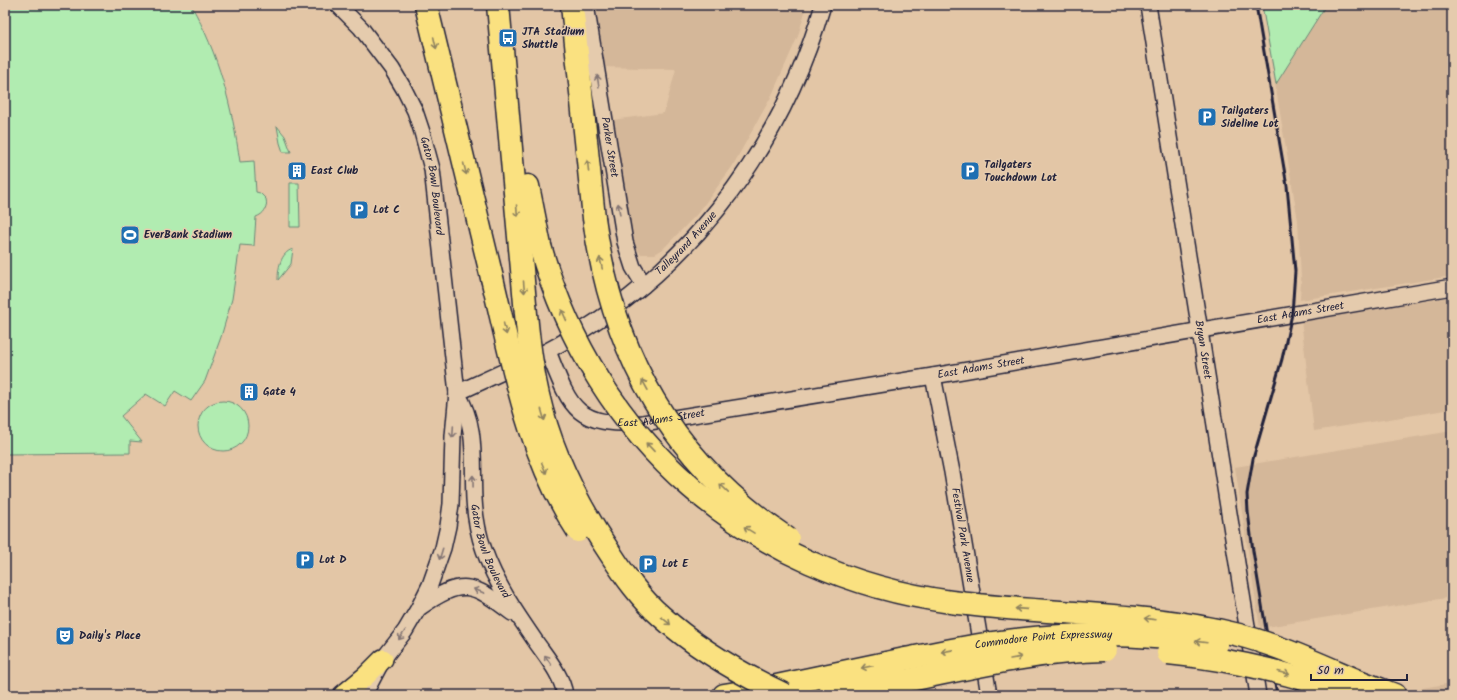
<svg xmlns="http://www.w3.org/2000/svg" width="1457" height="700" viewBox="0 0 1457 700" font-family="Kalam,sans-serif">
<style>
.built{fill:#d4b799}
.green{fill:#b1ecb1;stroke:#6a8776}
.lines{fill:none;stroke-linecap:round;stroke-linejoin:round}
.minor-casing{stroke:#22223b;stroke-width:18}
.major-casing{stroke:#22223b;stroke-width:22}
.highway-casing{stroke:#22223b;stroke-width:25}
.minor{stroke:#e5cbad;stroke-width:15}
.major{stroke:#fae180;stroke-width:19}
.highway{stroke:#fae180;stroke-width:22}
.rail{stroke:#22223b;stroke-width:3}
.highway-bridge-casing{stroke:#22223b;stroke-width:25;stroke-linecap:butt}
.highway-bridge{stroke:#fae180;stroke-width:22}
.oneway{stroke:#8e825e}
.oneway2{stroke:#847674}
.labels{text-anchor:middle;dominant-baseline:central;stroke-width:3;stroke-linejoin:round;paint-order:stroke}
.poi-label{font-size:11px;font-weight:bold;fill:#22223b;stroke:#e5cbad;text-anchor:start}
.street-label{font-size:11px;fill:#22223b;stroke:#e5cbad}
</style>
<rect width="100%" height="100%" fill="#e3c6a6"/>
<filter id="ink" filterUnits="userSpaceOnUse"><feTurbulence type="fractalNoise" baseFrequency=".025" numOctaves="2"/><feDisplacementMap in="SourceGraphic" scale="8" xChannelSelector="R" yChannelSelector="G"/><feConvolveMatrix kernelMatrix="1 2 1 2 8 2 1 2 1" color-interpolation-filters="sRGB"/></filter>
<g filter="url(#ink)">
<path class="built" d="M595 5H807L798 36 771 97 732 167 698 213 663 249 655 254H641L634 246 630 237 612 120 664 113 676 69 604 67Z
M1262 5H1452V276L1300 300 1301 278 1298 221Z
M1452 297V409L1314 431 1301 320Z
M1452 431V597L1260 628 1235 467Z
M1452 683V695H1381Z"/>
<path class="green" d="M5 5H191C219 54 232 107 240 162L254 161 256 192 260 193 266 199C268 208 264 214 256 217L254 246 240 245 232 299 221 337 205 381 191 401 175 391 165 406 146 394 121 416 142 442 130 441V453L5 454Z
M1262 5H1326L1276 84Z
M277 126 285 136 291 152H283L280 143Z
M290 183H299L300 227H290Z
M293 249 291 264 278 280C278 269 280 253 293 249Z
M198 426a25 25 0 1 1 50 0a25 25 0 1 1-50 0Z"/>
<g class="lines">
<defs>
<g id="minor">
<path id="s1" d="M338 5 361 28 392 69 404 89 415 111 422 132 432 169 457 393 453 436 451 504 448 526 443 548 430 585 418 609 405 631 383 659 364 695"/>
<path id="s2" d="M586 5 625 242 633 267 644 285"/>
<path id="s3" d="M1148 5 1258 695"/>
<path id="s4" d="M548 351C571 410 575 426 643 423L933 376 1452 287"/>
<path id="s5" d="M540 355C682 280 778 158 823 5"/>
<path id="s6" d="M933 376 952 472 989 695"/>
<path d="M457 393 520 364"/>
<path id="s7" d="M457 393C478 426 472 462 474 499 475 516 478 534 484 550 496 584 516 613 536 642 547 658 562 675 565 695"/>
<path d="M419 608C462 578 472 582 512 613"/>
</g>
<path id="major" d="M343 695 366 676 383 659"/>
<path id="highway" d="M426 5 492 278
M498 5 520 248
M572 5 594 218
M528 186 540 246
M1361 682 1395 695
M724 695 767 688 905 659
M829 695 909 680"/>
</defs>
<use href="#minor" class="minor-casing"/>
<use href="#major" class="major-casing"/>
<use href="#highway" class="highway-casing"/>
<use href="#minor" class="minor"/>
<use href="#major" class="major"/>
<use href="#highway" class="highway"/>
<path class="rail" d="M1256 5 1287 186 1295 271 1292 314 1282 359 1253 459 1247 494 1248 512 1253 551 1277 695"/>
<defs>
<g id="highway-bridge">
<path d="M594 218C612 355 672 461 788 539"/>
<path d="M540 246C596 442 749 574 951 602 1047 615 1145 611 1239 635 1281 646 1321 665 1361 682"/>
<path d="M520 248C525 297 527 347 538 395 551 452 577 504 610 553 625 576 640 598 661 616 697 649 741 674 785 695"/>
<path d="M492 278C513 365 528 455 578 531"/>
<path d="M1168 653C1231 659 1294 674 1354 695"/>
<path id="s8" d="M905 659C942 652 979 644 1016 640 1083 632 1151 634 1217 644"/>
<path d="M909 680C974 667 1039 651 1105 650"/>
</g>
</defs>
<use href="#highway-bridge" class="highway-bridge-casing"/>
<use href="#highway-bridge" class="highway-bridge"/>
</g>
<defs><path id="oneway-shaft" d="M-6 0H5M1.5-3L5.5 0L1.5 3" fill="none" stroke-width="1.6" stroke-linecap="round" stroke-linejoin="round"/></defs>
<g class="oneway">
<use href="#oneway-shaft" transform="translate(435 43) rotate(77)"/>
<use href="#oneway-shaft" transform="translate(588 166) rotate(-96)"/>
<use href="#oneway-shaft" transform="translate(465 169) rotate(76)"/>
<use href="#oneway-shaft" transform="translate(517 211) rotate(85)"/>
<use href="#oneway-shaft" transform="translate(601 263) rotate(-102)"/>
<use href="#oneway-shaft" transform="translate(524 287) rotate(85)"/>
<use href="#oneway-shaft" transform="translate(564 315) rotate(-114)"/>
<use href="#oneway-shaft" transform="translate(505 329) rotate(76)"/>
<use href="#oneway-shaft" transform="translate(645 385) rotate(-119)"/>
<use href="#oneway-shaft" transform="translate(543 415) rotate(74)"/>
<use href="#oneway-shaft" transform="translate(650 447) rotate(-133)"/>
<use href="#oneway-shaft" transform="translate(544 468) rotate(67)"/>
<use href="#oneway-shaft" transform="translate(724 488) rotate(-136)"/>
<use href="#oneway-shaft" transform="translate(749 530) rotate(-148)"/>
<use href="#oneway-shaft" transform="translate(1021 609) rotate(-176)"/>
<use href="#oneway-shaft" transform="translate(1150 619) rotate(-173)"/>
<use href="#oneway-shaft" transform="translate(666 621) rotate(40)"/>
<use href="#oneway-shaft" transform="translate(1201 642) rotate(-173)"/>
<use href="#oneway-shaft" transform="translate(947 651) rotate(169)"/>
<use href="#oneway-shaft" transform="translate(1016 658) rotate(-10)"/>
<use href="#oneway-shaft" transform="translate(867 667) rotate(168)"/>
<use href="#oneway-shaft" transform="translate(1284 673) rotate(15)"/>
</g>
<g class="oneway2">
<use href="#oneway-shaft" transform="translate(598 81) rotate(-99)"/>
<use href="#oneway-shaft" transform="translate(619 209) rotate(-99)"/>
<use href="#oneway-shaft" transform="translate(453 432) rotate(93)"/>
<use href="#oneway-shaft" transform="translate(473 481) rotate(-91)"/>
<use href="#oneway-shaft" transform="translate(441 554) rotate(107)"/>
<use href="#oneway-shaft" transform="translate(479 591) rotate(-159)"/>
<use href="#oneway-shaft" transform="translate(402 635) rotate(125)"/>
<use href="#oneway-shaft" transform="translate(548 660) rotate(-124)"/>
</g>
</g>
<defs>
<symbol id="bus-square" viewBox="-11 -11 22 22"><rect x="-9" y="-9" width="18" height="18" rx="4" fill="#1f6fb2" stroke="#e5cbad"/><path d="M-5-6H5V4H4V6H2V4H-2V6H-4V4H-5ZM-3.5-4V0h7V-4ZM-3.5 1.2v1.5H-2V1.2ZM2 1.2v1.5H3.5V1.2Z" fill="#fff"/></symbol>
<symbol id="parking-square" viewBox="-11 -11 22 22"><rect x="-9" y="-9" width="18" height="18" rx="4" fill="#1f6fb2" stroke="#e5cbad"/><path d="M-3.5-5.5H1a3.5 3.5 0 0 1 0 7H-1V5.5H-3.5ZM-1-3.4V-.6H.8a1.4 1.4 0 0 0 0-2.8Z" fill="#fff"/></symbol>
<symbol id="building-square" viewBox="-11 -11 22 22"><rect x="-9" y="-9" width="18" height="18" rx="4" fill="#1f6fb2" stroke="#e5cbad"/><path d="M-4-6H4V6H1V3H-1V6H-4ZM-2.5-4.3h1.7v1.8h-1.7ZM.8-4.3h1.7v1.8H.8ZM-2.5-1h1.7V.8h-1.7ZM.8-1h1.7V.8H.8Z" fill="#fff"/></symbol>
<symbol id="stadium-square" viewBox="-11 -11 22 22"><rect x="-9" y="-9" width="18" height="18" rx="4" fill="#1f6fb2" stroke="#e5cbad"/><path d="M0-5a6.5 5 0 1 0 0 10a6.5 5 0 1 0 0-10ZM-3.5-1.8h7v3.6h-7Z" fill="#fff"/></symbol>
<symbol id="theatre-square" viewBox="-11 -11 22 22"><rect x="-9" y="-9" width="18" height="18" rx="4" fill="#1f6fb2" stroke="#e5cbad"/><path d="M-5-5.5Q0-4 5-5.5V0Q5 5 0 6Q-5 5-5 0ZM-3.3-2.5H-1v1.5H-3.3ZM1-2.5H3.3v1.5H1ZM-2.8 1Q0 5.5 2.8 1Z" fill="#fff"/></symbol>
</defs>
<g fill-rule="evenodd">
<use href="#bus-square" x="497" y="27" width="22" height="22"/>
<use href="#parking-square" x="1196" y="106" width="22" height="22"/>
<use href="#building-square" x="286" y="160" width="22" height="22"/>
<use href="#parking-square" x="959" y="160" width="22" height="22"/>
<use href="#parking-square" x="348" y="199" width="22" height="22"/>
<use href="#stadium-square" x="119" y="224" width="22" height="22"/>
<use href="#building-square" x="238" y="381" width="22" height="22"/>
<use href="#parking-square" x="294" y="549" width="22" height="22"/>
<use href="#parking-square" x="637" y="553" width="22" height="22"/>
<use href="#theatre-square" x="54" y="625" width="22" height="22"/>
</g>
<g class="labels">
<g class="poi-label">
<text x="522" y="32">JTA Stadium<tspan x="522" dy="13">Shuttle</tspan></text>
<text x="1221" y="111">Tailgaters<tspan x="1221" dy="13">Sideline Lot</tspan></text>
<text x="984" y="165">Tailgaters<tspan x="984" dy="13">Touchdown Lot</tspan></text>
<text x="311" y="171">East Club</text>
<text x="373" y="210">Lot C</text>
<text x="144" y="235">EverBank Stadium</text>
<text x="263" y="392">Gate 4</text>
<text x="319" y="560">Lot D</text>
<text x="662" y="564">Lot E</text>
<text x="79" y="636">Daily's Place</text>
</g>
<g class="street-label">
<text stroke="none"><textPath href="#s2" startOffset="144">Parker Street</textPath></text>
<text stroke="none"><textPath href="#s1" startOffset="209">Gator Bowl Boulevard</textPath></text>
<text stroke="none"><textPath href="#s5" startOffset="185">Talleyrand Avenue</textPath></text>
<text stroke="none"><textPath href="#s4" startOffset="801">East Adams Street</textPath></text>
<text stroke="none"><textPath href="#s3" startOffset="349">Bryan Street</textPath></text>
<text stroke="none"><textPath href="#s4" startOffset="477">East Adams Street</textPath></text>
<text stroke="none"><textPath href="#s4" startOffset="153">East Adams Street</textPath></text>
<text stroke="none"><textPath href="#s6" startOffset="162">Festival Park Avenue</textPath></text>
<text stroke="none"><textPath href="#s7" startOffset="164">Gator Bowl Boulevard</textPath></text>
<text stroke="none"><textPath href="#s8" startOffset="140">Commodore Point Expressway</textPath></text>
</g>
</g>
<rect width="1457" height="700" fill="none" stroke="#e5cbad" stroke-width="20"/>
<rect x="10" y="10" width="1437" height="680" fill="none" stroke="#22223b" stroke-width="1.5" filter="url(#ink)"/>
<path d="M1311 674v6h96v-6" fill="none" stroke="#22223b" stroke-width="2"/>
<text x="1317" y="674" font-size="12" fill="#22223b" stroke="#e5cbad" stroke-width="3" paint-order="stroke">50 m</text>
</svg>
